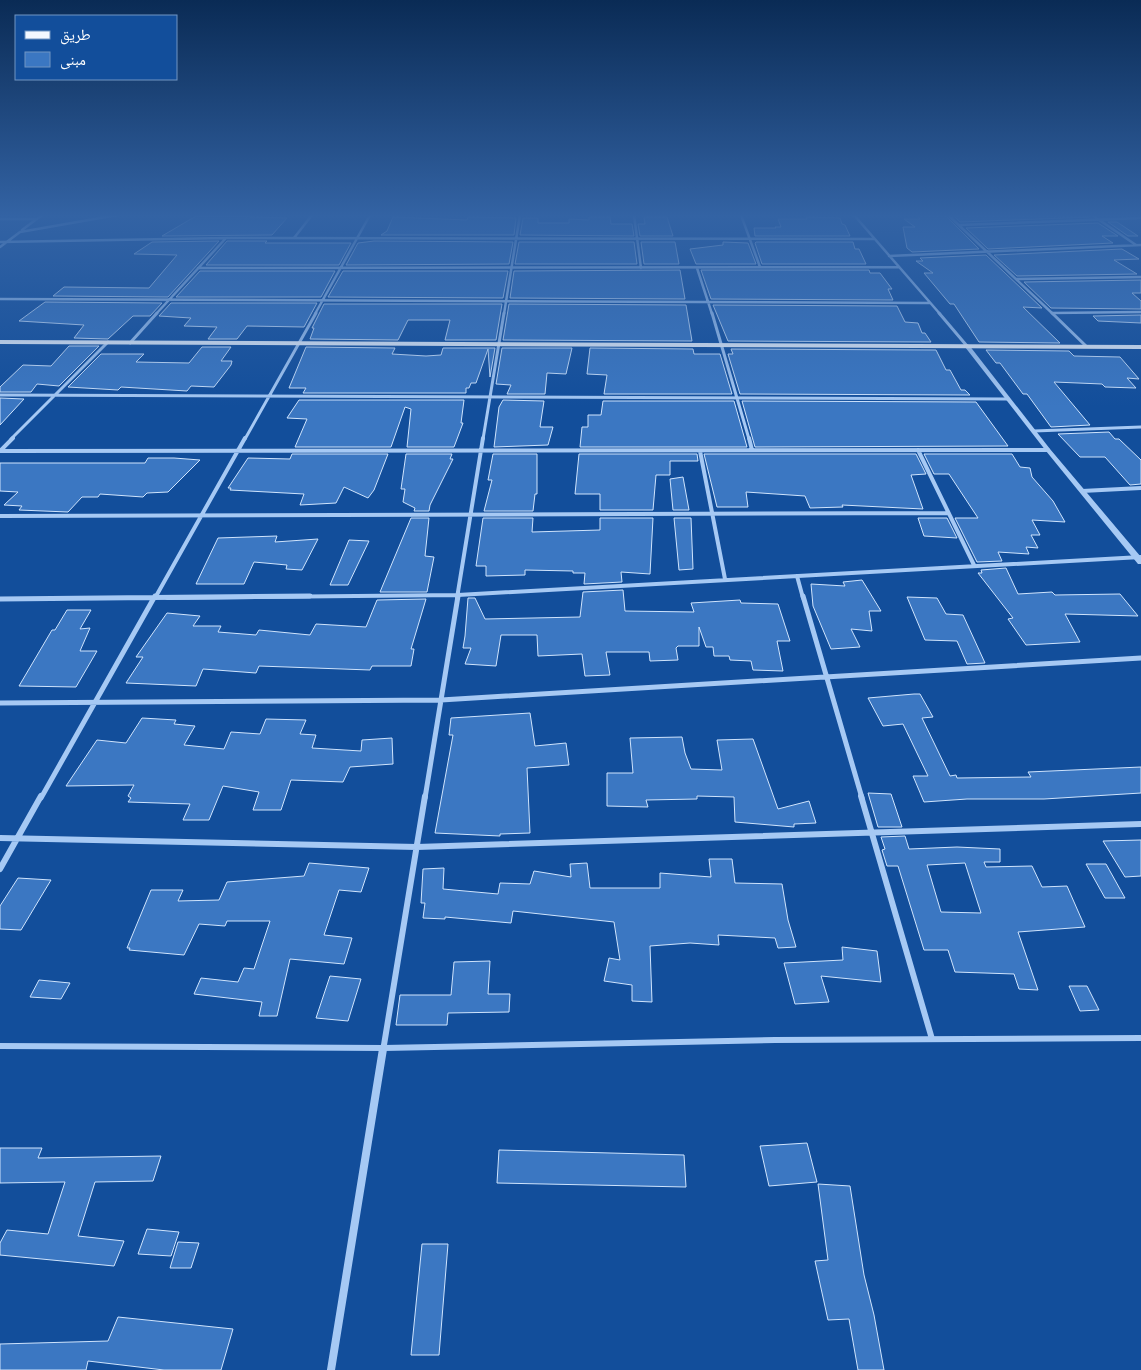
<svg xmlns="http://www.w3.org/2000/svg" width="1141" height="1370" viewBox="0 0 1141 1370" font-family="'Fira Sans','Noto Naskh Arabic',sans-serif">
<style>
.building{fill:#3b77c2;stroke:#cfe4fd;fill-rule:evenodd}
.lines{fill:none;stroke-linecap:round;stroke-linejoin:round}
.minor-far5{stroke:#a6c9f4;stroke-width:2.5}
.minor-far4{stroke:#a6c9f4;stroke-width:3}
.minor-far3{stroke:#a6c9f4;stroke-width:4}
.minor-far2{stroke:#a6c9f4;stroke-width:5}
.minor-far1{stroke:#a6c9f4;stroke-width:6}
.minor{stroke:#a6c9f4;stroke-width:8}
.tertiary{fill:#a6c9f4;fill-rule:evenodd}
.primary{fill:#f3f8ff;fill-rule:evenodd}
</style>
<rect width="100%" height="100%" fill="#124e9b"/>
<path class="building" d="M923 215H945L979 249 912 252 907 248 903 227H915L904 219H920L918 216Z
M953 215H1089L1090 217 960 222Z
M196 216H223L287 218 272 235 162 236Z
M393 217 467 220 468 217 516 218 514 235H381L387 231Z
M589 217H610L611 224H632L634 236 520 235 523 218H538V223H569V219L589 220Z
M644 217H667L673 236H640L638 224H645Z
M806 217 840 218 842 224 845 225 850 236H755L754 228H776L775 227H781L778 219H807Z
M1108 222H1117L1138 236H1128Z
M1098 223 1118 236H1102L1113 243 988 249 966 228Z
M219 241 168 297 53 296 64 287 149 288 177 255 134 254 152 242Z
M227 241H267L265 243H351L339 265H206Z
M374 241 513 242 509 264 346 265 358 243Z
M519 242H634L637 264H515Z
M641 242H675L679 264H644Z
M723 242 748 243 756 264H696L690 249 723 245Z
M756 242H853L855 249H859L866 264H762L755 243Z
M1122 249 1139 259 1114 260 1137 274 1017 276 994 255Z
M986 255 1042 308 1023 307 1060 343 979 342 954 304H950L924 273H933L916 261H923L920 258Z
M680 270 685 299 510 298 514 271Z
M701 270H869L870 273H880L892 289H888L893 300 711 299Z
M200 271H335L321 297H176Z
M343 271H508L503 298 328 297Z
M1141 280V293H1132L1141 301V309L1051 308 1024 282Z
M45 302 162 303 150 316H133L108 339 74 338 84 325 19 321Z
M171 303H317L304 327 247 326 237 339H208L217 327 184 326 191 318 159 316Z
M324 304H502L496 340H445L450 320H408L398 340 310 339 314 328H312Z
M509 304 686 305 692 341 503 340Z
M713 305 897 306 905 322 918 323 922 333H925L931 342 728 341Z
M1141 315V323L1098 321 1093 316Z
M69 346H99L59 386 37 384 31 392H0V387L23 365 51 366Z
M202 347H231L221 361H232L231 365 214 387 191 386 187 391 121 387 118 390 68 387 101 354H144L136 362 189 363Z
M306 347 395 348 392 354 426 356 441 355 443 348H495L490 377 488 349 476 383H471L469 388H466V393H303L306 388H289Z
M502 348H572L566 374 547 373 545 394H507L511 385 496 384Z
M590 348 693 349 694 354H720L732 394H604L607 375 587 374Z
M731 349 936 350 946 370H950L961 390H965L970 395 740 394 728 354H733Z
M986 350 1069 351 1074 356 1120 357 1139 379 1127 378 1136 388 1105 387 1102 384 1054 382 1090 425 1051 427 1027 394H1023L1000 363H996Z
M0 398 24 399 0 425Z
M299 400H464L461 423H463L454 447H407L411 409 405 407 391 447H295L307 419 287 418Z
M503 400 544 401 540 427H553L548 445 494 447 499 407Z
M603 401H734L747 447H580L582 427H588V415H601Z
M742 401 976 402 1008 446 755 447Z
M1109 432 1115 439H1119L1141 460V484L1130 485 1105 457H1080L1058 434Z
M292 454H388L374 490 368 498 344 487 336 503 300 505 304 494 230 490 231 488H228L248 458 290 459Z
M406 454H452L450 459H453L430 505 429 511H414L415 508 403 502 405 489H401Z
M493 454H537V494H535L533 511H484L492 480H488Z
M579 454H697L698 461H670V475H656L653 510H600V494H575Z
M704 454H916L926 474 911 475 923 509 842 505 843 507 810 508 805 496 746 492 748 507H717Z
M924 454H1012L1020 467 1030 468 1032 477 1053 501 1065 522 1032 520 1040 535H1031L1038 548 1026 547 1029 554 998 552 1002 561 977 562 955 518H978L949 474H934Z
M148 458H174L200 460 168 492 147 493 143 497 100 494 98 497H82L68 512 19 510 22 506 4 505 18 492 0 491V463H145Z
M683 477 689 510H673L670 479Z
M411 518H429L425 556 434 557 427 592H380Z
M483 518H533L532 532 600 530V518H653L650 574 621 572 622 582 584 584 585 573H573V571L525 570V575L486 576V566H476Z
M674 518H691L693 569 679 570Z
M918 518H947L957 538 924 536Z
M277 536 275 542 318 539 302 570 286 569 287 565 254 562 244 584H196L218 538Z
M349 540 369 541 348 585H330Z
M1006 568 1018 594 1052 592 1055 595 1120 594 1138 616 1065 614 1080 642 1026 645 1008 619 1013 618 978 573H982L981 570Z
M862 580 881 611H869L872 631 851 629 860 647 831 649 813 606 811 584 845 586 843 582Z
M623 590 625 611 694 612 691 603 740 600 741 603 778 604 790 641H777L783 671 753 670 751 661 730 660 729 656H714L713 647H706L699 627V646H678L676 648 678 660 650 661 649 652H606L610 675 585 676 582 654 538 656 537 635H501L496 666 465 664 471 648H463L465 636 468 598H475L485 619 580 617 583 592Z
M907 597 937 598 946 614 963 615 985 663 967 664 957 641 925 640Z
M426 599 411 649H414L411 666H372L370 670 259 666 256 673 203 669 196 686 126 683 143 657H136L167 613 200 616 193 626H221L218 632 256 635 259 630 310 635 316 624 366 627 377 600Z
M67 610H91L80 629 90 628 80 651H97L76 687 19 686 52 630H55Z
M914 694H920L933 717 922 718 950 776 956 775 957 778 1031 777 1028 772 1141 767V793L1044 799H967L924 802 913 776H928L903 724 883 726 868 698Z
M530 713 535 746 566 743 569 765 527 768 530 833 500 834V836L435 833 453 735H449L451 718Z
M142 718 176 720 174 724 195 726 184 745 224 749 231 732 260 734 266 719 306 720 300 734 316 735 312 748 361 751 362 740 392 738 393 764 350 767 343 782 291 780 281 810H253L259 792 223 786 209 820H183L190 804 128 802 131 798 128 796 134 785 66 786 97 740 126 743Z
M682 737 685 753 691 769 722 770 717 740 753 739 778 809 809 801 816 823 794 824V827L735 822 734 797 697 796V799L646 800 648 807 607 806V773H633L630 738Z
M868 793 891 794 902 827H878Z
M905 836 909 849 957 847 1000 849V862H984L986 867 1032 866 1042 887 1067 886 1085 927 1018 932 1038 990 1019 989 1014 974 955 972 948 950H924L898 866H887L882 850 885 849 881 837ZM965 863 981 913 941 912 927 865Z
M1141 840V876L1125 877 1103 841Z
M709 859H732L735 883 782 884 788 920 796 947 778 948 775 938 718 935 719 945 690 943 650 946 652 1002 632 1001V985L604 981 609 958 620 960 614 922 513 911 511 923 445 917V919L423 918 425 903H421L423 869 444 868 443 889 498 894 500 883 530 884 534 871 571 877 570 864 587 863 590 888H660V873L711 877Z
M309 863 369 868 361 892 339 890 324 935 352 938 344 964 290 959 277 1016H259L262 1002 194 994 201 978 238 982 244 968 254 969 270 921H227L225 926 199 924 184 955 129 950 130 948H127L151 890H183L178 901 219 900 227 882 304 876Z
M1086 864H1106L1125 898H1105Z
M18 878 51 880 21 930 0 929V906Z
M842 947 877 951 881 982 821 976 829 1002 795 1004 784 963 843 960Z
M490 961 488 994H510L509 1012 448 1013 447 1025H396L400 995H451L454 962Z
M330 976 361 979 348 1021 316 1018Z
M39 980 70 983 61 999 30 997Z
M1069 986H1087L1099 1010 1080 1011Z
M807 1143 817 1182 769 1186 760 1146Z
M0 1148H42L38 1158 161 1156 153 1181 95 1182 78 1236 124 1241 114 1266 0 1255V1243L7 1230 48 1234 65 1182 0 1183Z
M499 1150 684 1155 686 1187 497 1183Z
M818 1184 850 1186 864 1275 874 1315 884 1370H858L849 1319 828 1320 815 1261 828 1260Z
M147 1229 179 1232 171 1256 138 1254Z
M178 1242 199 1243 191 1268H170Z
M422 1244H448L439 1355H411Z
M118 1317 233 1329 221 1370H164L88 1361 86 1370H0V1344L108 1341Z"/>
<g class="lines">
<path class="minor-far5" d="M634 215 641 268
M741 215 760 267
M854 215 940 314
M948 215 1053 314
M1092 215 1136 245
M0 219H37
M960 225 1141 218
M22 230 42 215
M294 238 312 215
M0 242 226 238 874 239
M0 247 20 232 117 215
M889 256 1141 245
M198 268 899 267
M697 268 712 314
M1017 279 1141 277
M0 299 930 303
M1052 313 1141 312
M156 314 226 238
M315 314 370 215
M504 314 520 215"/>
<path class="minor-far4" d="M712 313 749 439
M939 313 967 346
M1052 313 1086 346
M130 343 157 313
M0 395 1008 399
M1034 431 1141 427
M11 439 108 342
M245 439 316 313
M483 439 504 313"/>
<path class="minor-far3" d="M749 438 752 450
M918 450 974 565
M0 451 1048 450
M0 451 13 438
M700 451 725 579
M1082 491 1141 488
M0 516 948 513
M797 576 803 598
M155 598 245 438
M167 598 458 595 1141 557
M457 598 483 438"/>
<path class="minor-far2" d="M803 596 862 798
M0 599 310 596
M0 703 441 700 1141 658
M41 798 155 596
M425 798 458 596"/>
<path class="minor-far1" d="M861 796 932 1039
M0 838 417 847 1141 824
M0 869 41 796
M0 1046 384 1048 775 1040 1141 1038
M383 1051 425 796"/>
<path class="minor" d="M331 1370 383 1049"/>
<path class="tertiary" d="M967 344 969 345 1050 449 1141 557V564H1138L1046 451 965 347 964 346Z"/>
<path class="primary" d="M0 340 1141 345V349L0 344Z"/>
</g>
<linearGradient id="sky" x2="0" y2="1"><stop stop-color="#0a2b55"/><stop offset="0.53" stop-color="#3363a4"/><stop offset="1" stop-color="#3363a4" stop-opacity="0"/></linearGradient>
<rect width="1141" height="407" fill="url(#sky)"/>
<rect x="15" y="15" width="162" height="65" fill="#124e9b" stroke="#7195c3"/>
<rect x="25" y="31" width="25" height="8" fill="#f3f8ff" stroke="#7195c3"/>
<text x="60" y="40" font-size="15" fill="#ffffff">طريق</text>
<rect x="25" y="52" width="25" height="15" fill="#3b77c2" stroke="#7195c3"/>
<text x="60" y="65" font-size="15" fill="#ffffff">مبنى</text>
</svg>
